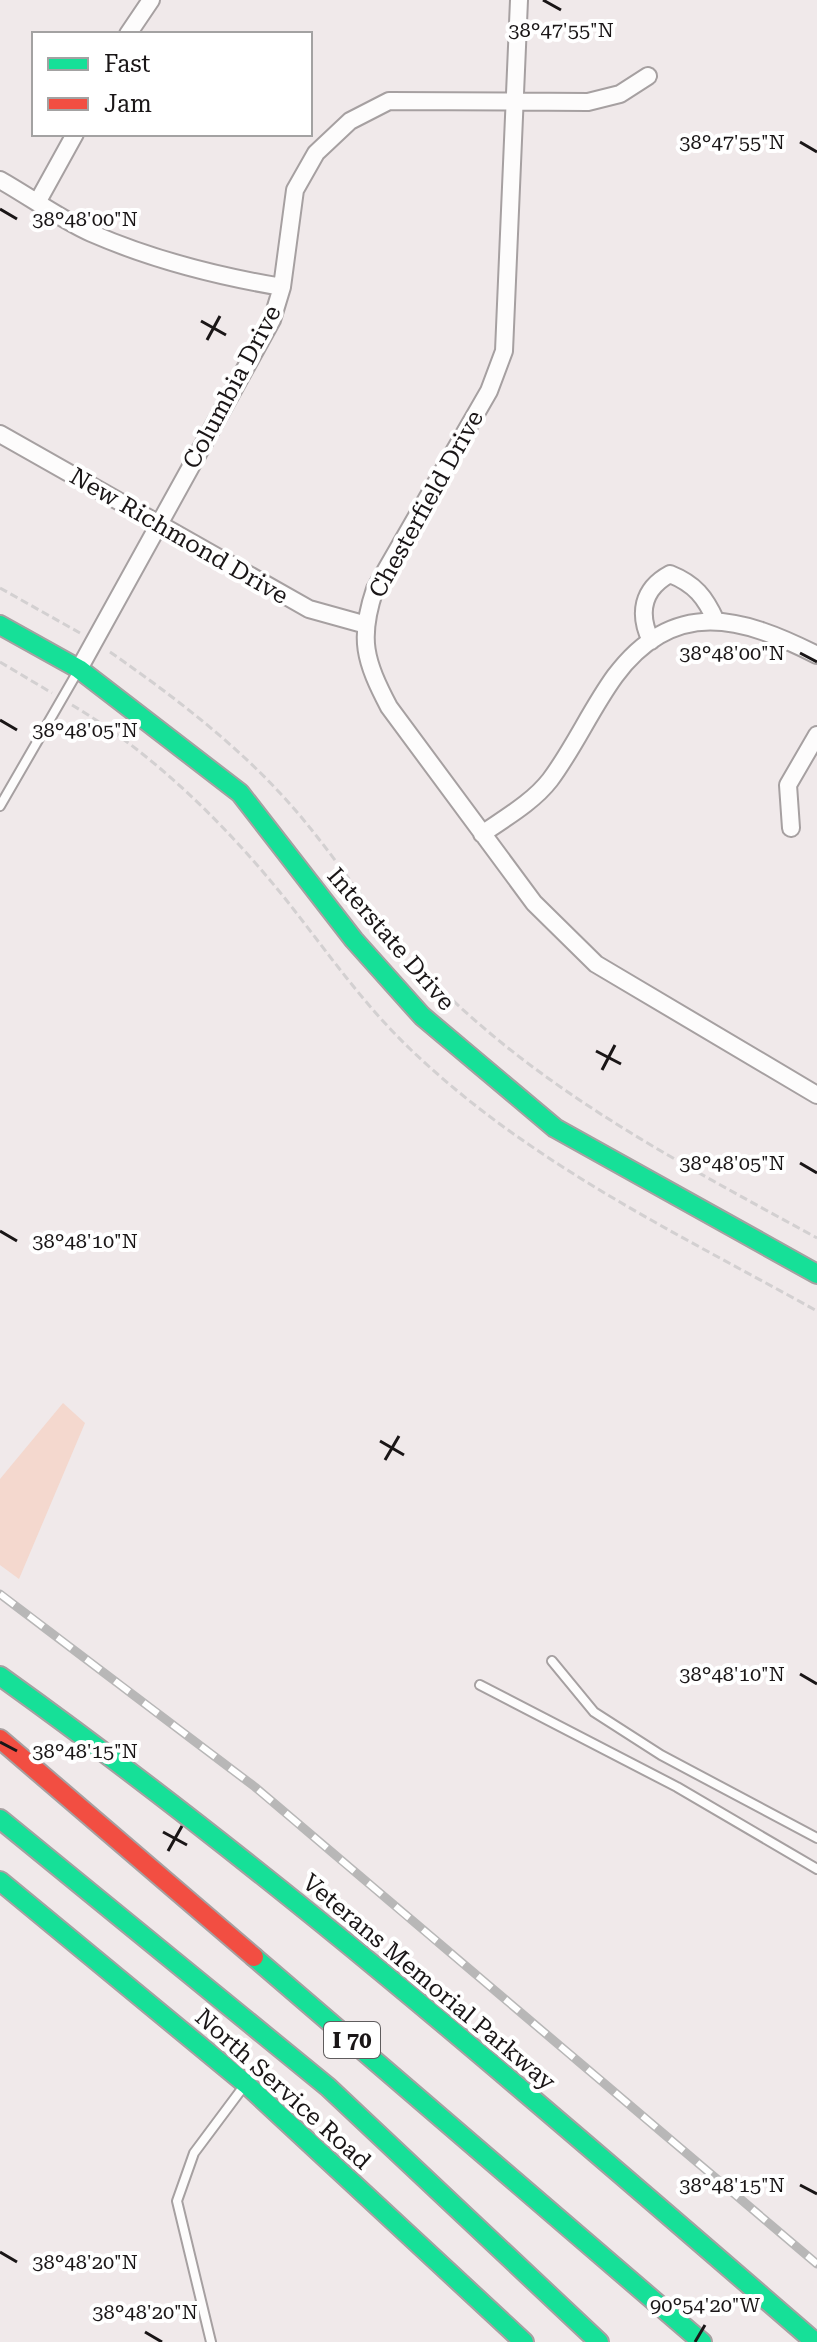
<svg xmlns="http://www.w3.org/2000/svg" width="817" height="2342" viewBox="0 0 817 2342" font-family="'Roboto Serif',serif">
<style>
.green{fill:#f4d8ce}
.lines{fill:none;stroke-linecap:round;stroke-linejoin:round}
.lane-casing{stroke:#a6a0a1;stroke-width:12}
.street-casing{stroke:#a6a0a1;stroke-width:20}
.fast-casing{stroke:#a6a0a1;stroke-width:22}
.jam-casing{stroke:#a6a0a1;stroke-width:22}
.path{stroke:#d3d0d1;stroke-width:3;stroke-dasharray:8 4;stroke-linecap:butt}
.lane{stroke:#fdfcfc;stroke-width:8}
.street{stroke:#fdfcfc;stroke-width:16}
.fast{stroke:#16e098;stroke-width:18}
.jam{stroke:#f24e42;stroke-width:18}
.rail-casing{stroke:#b8b7b7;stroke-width:9}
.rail{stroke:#fff;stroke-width:6;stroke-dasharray:18;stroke-linecap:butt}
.ticks{fill:none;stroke:#1a1617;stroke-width:3}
.labels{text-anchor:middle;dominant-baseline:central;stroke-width:8;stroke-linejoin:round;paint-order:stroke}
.shield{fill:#fff;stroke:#5f5c5d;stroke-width:2}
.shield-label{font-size:22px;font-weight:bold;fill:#1a1617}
.street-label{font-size:24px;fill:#1a1617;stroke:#fff}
.ticks-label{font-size:20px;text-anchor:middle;fill:#1a1617;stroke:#fff;stroke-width:8;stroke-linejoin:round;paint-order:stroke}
</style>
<rect width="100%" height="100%" fill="#f0e9ea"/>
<path class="green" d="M63 1403 85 1423 19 1579 0 1565V1479Z"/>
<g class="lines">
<defs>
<path id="lane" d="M0 806 78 671
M552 1661 594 1712 661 1755 817 1838
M480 1685 677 1787 817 1869
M211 2342 177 2201 194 2153 244 2086"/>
<path id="street" d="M519 0 504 351 489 391 375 589C358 639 365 661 389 707L534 903 596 964 817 1095
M128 34 151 0
M0 180C30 197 60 219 91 233 153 260 216 276 282 287
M38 201 75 134
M0 434 309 609 363 624
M651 641C638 614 642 589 670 574 695 584 705 597 716 621
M79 669 272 320 282 287 295 190 316 153 350 121 389 101 588 102 620 94 648 76
M791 828 788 785 817 735
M482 834C505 818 533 802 550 780 574 748 591 709 615 676 674 597 742 617 817 655"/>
<path id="fast" d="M0 625 79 669 240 793 354 940 422 1016 555 1128 817 1274
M0 1676C286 1881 549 2112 815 2342
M0 1819 328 2087 599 2342
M0 1881 246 2084 524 2342
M254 1957 702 2342"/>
<path id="jam" d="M0 1739 254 1957"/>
</defs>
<use href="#lane" class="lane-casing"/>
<use href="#street" class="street-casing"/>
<use href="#fast" class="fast-casing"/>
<use href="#jam" class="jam-casing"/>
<path class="path" d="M0 588 80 633
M110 652C179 700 248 753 302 818 350 876 389 940 444 992 554 1098 684 1165 817 1238
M0 662 52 693
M72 705C151 752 220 819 279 891 321 943 358 998 406 1045 525 1161 673 1231 817 1311"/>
<use href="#lane" class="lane"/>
<use href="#street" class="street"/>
<use href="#fast" class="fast"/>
<use href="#jam" class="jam"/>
<defs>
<path id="rail" d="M0 1594 255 1787 817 2264"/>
</defs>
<use href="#rail" class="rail-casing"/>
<use href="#rail" class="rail"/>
</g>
<path class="ticks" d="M543 0 561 10M800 142 817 152M0 209 17 219M201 321 226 335M207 340 220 316M800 653 817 662M0 720 17 730M596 1051 621 1064M602 1070 615 1045M800 1163 817 1173M0 1231 17 1241M380 1441 404 1455M385 1460 399 1436M800 1674 817 1684M0 1742 17 1751M163 1832 187 1845M168 1851 182 1826M800 2185 817 2194M0 2252 17 2262M145 2332 162 2342M695 2342 705 2325"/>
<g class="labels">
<rect class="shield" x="324" y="2022" width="56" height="36" rx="6"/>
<g class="shield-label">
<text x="352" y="2040">I 70</text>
</g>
<g class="street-label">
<text transform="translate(232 387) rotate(-62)">Columbia Drive</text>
<text transform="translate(426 504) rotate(-61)">Chesterfield Drive</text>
<text transform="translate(179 536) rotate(30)">New Richmond Drive</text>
<text transform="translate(391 939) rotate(49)">Interstate Drive</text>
<text transform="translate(429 1982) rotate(40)">Veterans Memorial Parkway</text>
<text transform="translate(283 2089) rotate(42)">North Service Road</text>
</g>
</g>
<g class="ticks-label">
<text x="561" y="37">38°47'55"N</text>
<text x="732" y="149">38°47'55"N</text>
<text x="85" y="226">38°48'00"N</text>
<text x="732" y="660">38°48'00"N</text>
<text x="85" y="737">38°48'05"N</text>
<text x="732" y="1170">38°48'05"N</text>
<text x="85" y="1248">38°48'10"N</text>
<text x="732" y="1681">38°48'10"N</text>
<text x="85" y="1758">38°48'15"N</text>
<text x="732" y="2192">38°48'15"N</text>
<text x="85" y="2269">38°48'20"N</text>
<text x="705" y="2312">90°54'20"W</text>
<text x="145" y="2319">38°48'20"N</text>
</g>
<rect x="32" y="32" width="280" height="104" fill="#ffffff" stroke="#a3a2a2" stroke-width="2"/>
<rect x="48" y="58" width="40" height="12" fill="#16e098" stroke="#a3a2a2" stroke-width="2"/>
<text x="104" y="72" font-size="24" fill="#1a1617">Fast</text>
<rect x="48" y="98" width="40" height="12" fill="#f24e42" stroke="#a3a2a2" stroke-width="2"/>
<text x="104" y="112" font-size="24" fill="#1a1617">Jam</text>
</svg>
